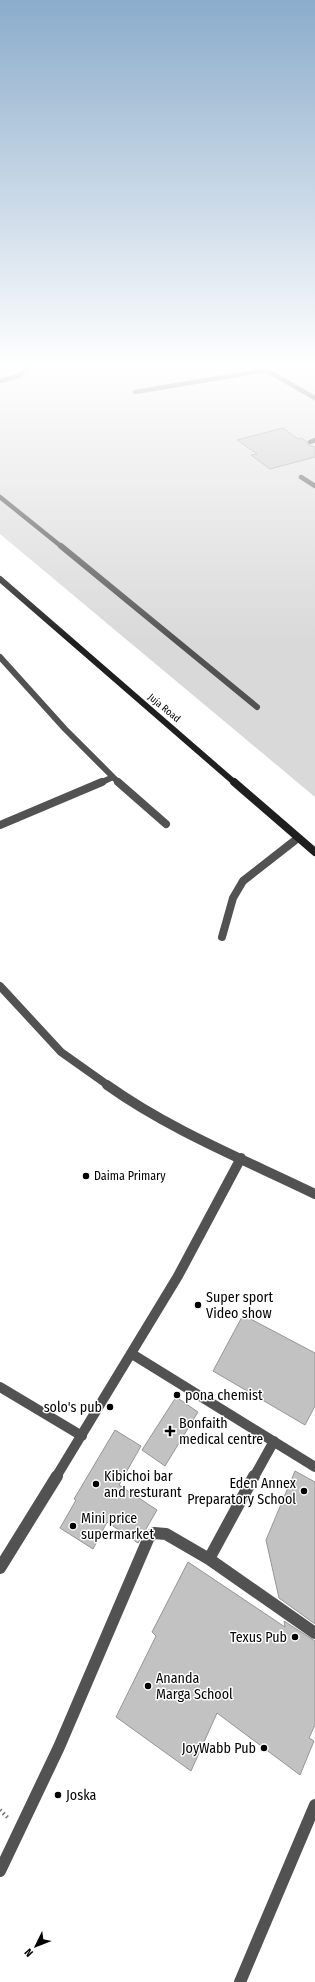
<svg xmlns="http://www.w3.org/2000/svg" width="315" height="1982" viewBox="0 0 315 1982" font-family="'Fira Sans Condensed',sans-serif">
<style>
.green{fill:#d9d9d9}
.building{fill:#c2c2c2;stroke:#969696}
.lines{fill:none;stroke-linecap:round;stroke-linejoin:round}
.path{stroke:#747474;stroke-width:4;stroke-dasharray:1.5 3;stroke-linecap:butt}
.lane-far2{stroke:#525252;stroke-width:4.5}
.lane-far1{stroke:#525252;stroke-width:6}
.lane{stroke:#525252;stroke-width:8}
.street-far3{stroke:#525252;stroke-width:6}
.street-far2{stroke:#525252;stroke-width:8}
.street-far1{stroke:#525252;stroke-width:10}
.street{stroke:#525252;stroke-width:12}
.secondary-far1{stroke:#1f1f1f;stroke-width:6}
.secondary{stroke:#1f1f1f;stroke-width:8}
.poi-dot{fill:#000;stroke:#fff;stroke-width:1.5}
.labels{text-anchor:middle;dominant-baseline:central;stroke-width:3;stroke-linejoin:round;paint-order:stroke}
.far-street-label{font-size:10px;fill:#000;stroke:#fff}
.poi-label{font-size:12px;fill:#000;stroke:#fff;text-anchor:start}
.near-poi-label{font-size:14px;fill:#000;stroke:#fff;text-anchor:start}
</style>
<rect width="100%" height="100%" fill="#fff"/>
<path class="green" d="M0 365H315V797L0 534Z"/>
<path class="building" d="M283 428 298 439 301 438 306 441 308 445 315 447V457L270 469 251 455 257 454 237 440Z
M243 1315 315 1353V1406L305 1425 213 1371Z
M176 1397 198 1412 165 1466 142 1450Z
M115 1430 141 1446 119 1485 157 1510 138 1543 107 1522 93 1549 60 1528 76 1500 74 1499Z
M295 1471 315 1482V1624L279 1598 266 1540Z
M188 1562 285 1627 284 1621 315 1641V1725L309 1738 314 1741 300 1775 217 1713 191 1771 116 1717 156 1636 152 1632Z"/>
<g class="lines">
<path class="path" d="M0 1810 8 1818"/>
<path class="lane-far2" d="M0 381 19 376 30 365
M135 392 266 370 315 398
M310 442 315 440
M301 477 315 486
M0 497 62 547"/>
<path class="lane-far1" d="M61 546 257 707"/>
<path class="lane" d="M222 937 233 898 243 881 298 838"/>
<path class="street-far3" d="M0 657 65 729 113 777 100 783
M113 777 119 783"/>
<path class="street-far2" d="M118 782 166 824
M0 825 102 782
M0 986 61 1052 109 1086"/>
<path class="street-far1" d="M107 1085C170 1130 245 1160 315 1194
M132 1354 315 1467
M0 1387 82 1436
M56 1477 178 1276 241 1158
M254 1477 274 1441"/>
<path class="street" d="M209 1559 254 1476
M0 1568 57 1476
M0 1871 59 1747 149 1537 154 1533 166 1534 209 1559 315 1633
M240 1982 315 1805"/>
<path class="secondary-far1" d="M0 579 235 783"/>
<path class="secondary" d="M234 782 315 852"/>
</g>
<linearGradient id="sky" x2="0" y2="1"><stop stop-color="#8baccb"/><stop offset="0.57" stop-color="#fff"/><stop offset="1" stop-color="#fff" stop-opacity="0"/></linearGradient>
<rect width="315" height="642" fill="url(#sky)"/>
<g class="poi-dot">
<circle cx="86" cy="1176" r="4"/>
<circle cx="198" cy="1305" r="4"/>
<circle cx="177" cy="1395" r="4"/>
<circle cx="110" cy="1407" r="4"/>
<path d="M168 1425h4v4h4v4h-4v4h-4v-4h-4v-4h4z"/>
<circle cx="96" cy="1484" r="4"/>
<circle cx="304" cy="1491" r="4"/>
<circle cx="73" cy="1526" r="4"/>
<circle cx="295" cy="1637" r="4"/>
<circle cx="148" cy="1686" r="4"/>
<circle cx="264" cy="1748" r="4"/>
<circle cx="58" cy="1795" r="4"/>
</g>
<g class="labels">
<g class="far-street-label">
<text transform="translate(164 708) rotate(40)">Juja Road</text>
</g>
<g class="poi-label">
<text x="94" y="1176">Daima Primary</text>
</g>
<g class="near-poi-label">
<text x="206" y="1297">Super sport<tspan x="206" dy="16">Video show</tspan></text>
<text x="185" y="1395">pona chemist</text>
<text x="102" y="1407" text-anchor="end">solo's pub</text>
<text x="179" y="1423">Bonfaith<tspan x="179" dy="16">medical centre</tspan></text>
<text x="104" y="1476">Kibichoi bar<tspan x="104" dy="16">and resturant</tspan></text>
<text x="296" y="1483" text-anchor="end">Eden Annex<tspan x="296" dy="16">Preparatory School</tspan></text>
<text x="81" y="1518">Mini price<tspan x="81" dy="16">supermarket</tspan></text>
<text x="287" y="1637" text-anchor="end">Texus Pub</text>
<text x="156" y="1678">Ananda<tspan x="156" dy="16">Marga School</tspan></text>
<text x="256" y="1748" text-anchor="end">JoyWabb Pub</text>
<text x="66" y="1795">Joska</text>
</g>
</g>
<g transform="translate(36 1946) rotate(227)" stroke="#ffffff" stroke-width="3" paint-order="stroke">
<path d="M0-3L7 15L0 10L-7 15Z" fill="#000000"/>
<text y="-6" font-size="11" font-weight="bold" text-anchor="middle" fill="#000000">N</text>
</g>
</svg>
